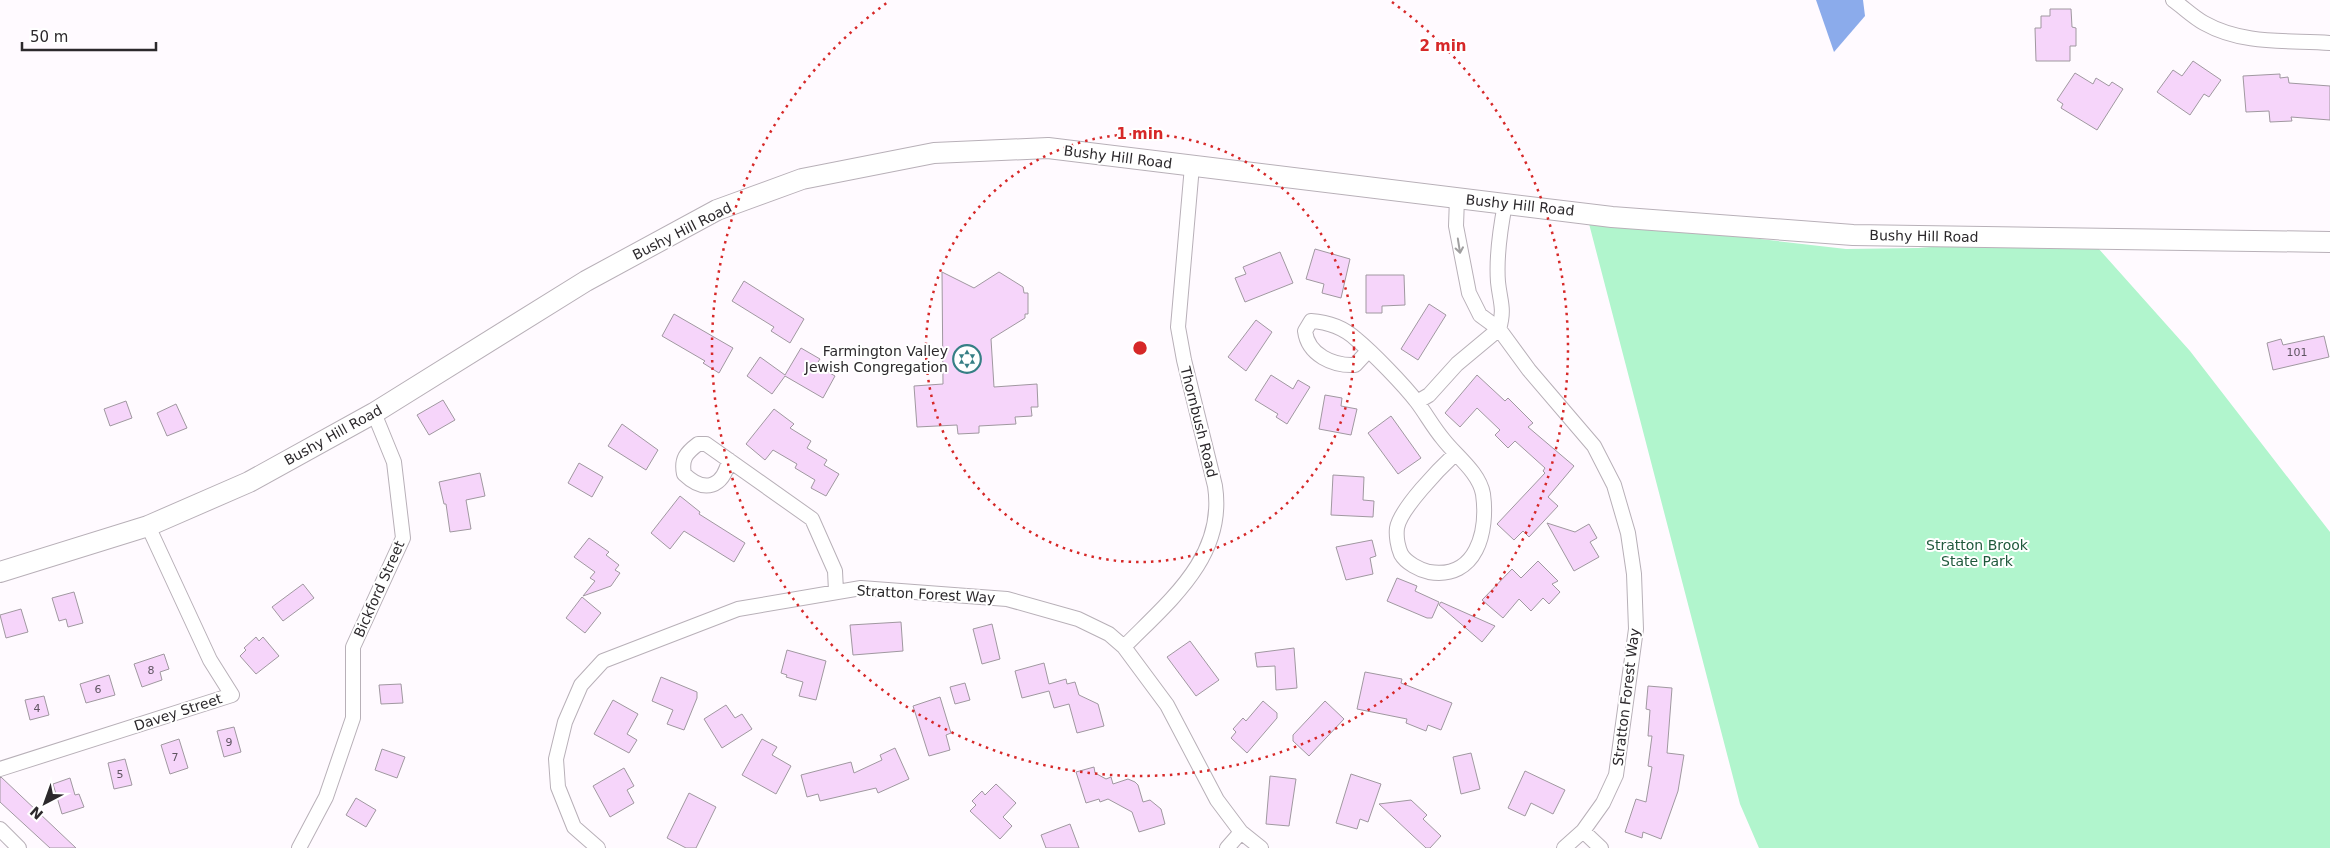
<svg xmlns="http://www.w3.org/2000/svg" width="2330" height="848" viewBox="0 0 2330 848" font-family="'DejaVu Sans',sans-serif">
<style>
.green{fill:#b1f5cd}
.water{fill:#8babeb}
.building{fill:#f6d5fa;stroke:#a098a0}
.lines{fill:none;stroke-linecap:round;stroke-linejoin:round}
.street-casing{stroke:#b8b0b8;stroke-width:16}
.secondary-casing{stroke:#b8b0b8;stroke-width:22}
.street{stroke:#fff;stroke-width:14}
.secondary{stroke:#fff;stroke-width:20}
.oneway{stroke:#a09fa0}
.ring{fill:none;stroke:#d62828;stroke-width:2.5;stroke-dasharray:2.5 5}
.labels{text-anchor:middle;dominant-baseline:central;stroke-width:4;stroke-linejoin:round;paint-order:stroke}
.number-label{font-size:11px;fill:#5e5460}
.street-label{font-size:14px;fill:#2c292c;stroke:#fff}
.poi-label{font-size:14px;fill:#2c292c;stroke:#fff;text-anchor:end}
.park-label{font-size:14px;fill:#1f593c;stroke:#fff}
.centre{fill:#d62828;stroke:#fff;stroke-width:2.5}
.ring-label{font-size:15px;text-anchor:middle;font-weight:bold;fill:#d62828;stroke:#fff;stroke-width:4;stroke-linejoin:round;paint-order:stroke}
</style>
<rect width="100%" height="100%" fill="#fffaff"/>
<path class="green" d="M1587 216 1604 221 1846 249 1918 248 1997 242 2098 248 2190 351 2330 532V848H1759L1740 804Z"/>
<path class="water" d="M1816 0H1863L1865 16 1834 52Z"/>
<path class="building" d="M2050 9H2071L2072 27 2076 28V46H2070V61H2036L2035 28H2041V16H2050Z
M2193 61 2221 80 2209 97 2204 94 2190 115 2157 92 2173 70 2182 76Z
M2075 73 2093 84 2096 78 2109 86 2112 82 2123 89 2097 130 2061 108 2063 104 2057 100Z
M2280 74V78L2288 77 2289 83 2330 86V120L2291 117 2292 121 2270 122 2269 111 2246 112 2243 76Z
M1315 249 1350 259 1341 298 1322 293 1324 284 1306 279Z
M1280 252 1293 283 1245 302 1235 278 1246 274 1243 267Z
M942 272 974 288 999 272 1023 287 1024 293H1028V314H1025V318L991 339 994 387 1037 384 1038 407H1031L1032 416 1015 417 1016 424 979 426V433L958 434 957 425 917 427 914 386 943 384Z
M1366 275H1404L1405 305 1382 306V313H1366Z
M744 281 804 319 790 343 771 331 774 327 732 301Z
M1429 304 1446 315 1418 360 1401 349Z
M674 314 733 348 719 373 703 363 705 361 662 336Z
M1256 320 1272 332 1246 371 1228 357Z
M2324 336 2329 357 2273 370 2267 343 2281 339 2283 345Z
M801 348 820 359 816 365 835 376 823 398 785 376 772 394 747 376 760 357 785 375Z
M1271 375 1293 389 1298 380 1310 387 1287 424 1276 417 1278 414 1255 400Z
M1477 375 1505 401 1508 398 1533 423 1528 427 1574 466 1548 497 1558 506 1529 537 1523 531 1514 540 1497 524 1545 473 1543 471 1545 468 1515 441 1508 448 1495 435 1500 430 1477 408 1460 427 1445 413Z
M1325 395 1342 398 1341 406 1357 409 1351 435 1319 429Z
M443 400 455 420 429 435 417 415Z
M126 401 132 418 110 426 104 409Z
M176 404 187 428 167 436 157 413Z
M774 409 794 424 790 428 811 441 807 448 827 460 824 465 839 474 826 496 811 488 815 480 795 468 797 464 773 450 765 460 746 444Z
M1391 416 1421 458 1398 474 1368 433Z
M622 424 658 450 646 470 608 446Z
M579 463 603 477 592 497 568 483Z
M480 473 485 496 466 500 471 529 450 532 446 504H444L439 482Z
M1333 475 1364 477 1363 500 1374 501 1373 517 1331 515Z
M680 496 700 512 699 514 745 543 734 562 684 531 670 549 651 533Z
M1547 523 1575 532 1589 524 1597 538 1590 542 1599 557 1574 571Z
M589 538 609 552 606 555 619 565 615 570 620 573 611 586 583 596 595 581 590 578 595 572 574 557Z
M1372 540 1376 556 1370 558 1373 574 1346 580 1336 547Z
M1538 561 1558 581 1552 584 1560 592 1549 604 1543 598 1531 611 1519 599 1503 618 1482 600 1512 569 1521 578Z
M1397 578 1417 586 1415 591 1439 602 1432 618H1427L1387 601Z
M303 584 314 598 283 621 272 607Z
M74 592 83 623 68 627 66 619 59 621 52 598Z
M582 597 601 613 585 633 566 618Z
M1441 602 1495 626 1482 642 1439 605Z
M21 609 28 632 6 638 0 615Z
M901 622 903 651 853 655 850 625Z
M992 624 1000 659 982 664 973 629Z
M256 637 259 641 263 637 279 656 256 674 240 656 246 650 244 648Z
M1190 641 1219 680 1196 696 1167 657Z
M1294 648 1297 688 1276 690 1275 666 1257 667 1255 653Z
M787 650 826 661 816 700 799 696 803 682 786 677 787 675 781 673Z
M164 654 169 669 160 672 162 680 142 687 134 664Z
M1044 663 1049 684 1066 679 1067 684 1075 682 1079 695 1098 704 1104 726 1077 733 1069 704 1054 708 1049 691 1022 698 1015 671Z
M1365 672 1402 679 1401 683 1452 703 1441 730 1428 725 1426 731 1406 723 1407 719 1357 709Z
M109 675 115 695 86 703 80 684Z
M661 677 697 692V698L684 730 667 724 673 710 652 701Z
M965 683 970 700 955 704 950 687Z
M401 684 403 703 381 704 379 685Z
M1648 686 1672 688 1667 753 1684 755 1678 791 1661 839 1643 832 1642 838 1625 832 1636 799 1646 802 1652 767 1648 766 1652 736H1648L1650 710 1646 709Z
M44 696 49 715 30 720 25 700Z
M940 697 951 733 946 735 950 750 929 756 913 706Z
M613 700 638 714 627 734 637 740 629 753 594 734Z
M1263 701 1277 713V718L1247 753 1231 738 1236 732 1233 729 1243 718 1246 721Z
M1325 701 1344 719 1309 756 1293 741V735Z
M726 705 735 718 742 714 752 729 722 748 704 719Z
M234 727 241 752 224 757 217 731Z
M179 739 188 768 170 774 161 745Z
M762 739 777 747 772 755 791 766 776 794 742 775Z
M895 748 909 779 878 793 876 788 820 801 818 794 807 797 801 775 851 762 854 773 882 760 880 755Z
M382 749 405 757 397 778 375 770Z
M1471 753 1480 789 1461 794 1453 757Z
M125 759 132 785 114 789 108 763Z
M1094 767 1095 773 1106 779 1111 777 1113 784 1128 779 1135 782 1138 785 1143 802 1150 800 1161 809 1165 824 1139 832 1132 812 1108 799 1100 802 1099 799 1086 803 1076 772Z
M624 768 634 786 627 790 634 803 610 817 593 786Z
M1525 771 1565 790 1553 814 1531 803 1525 816 1508 808Z
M1351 774 1381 784 1368 822 1360 819 1357 829 1336 823Z
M1270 776 1296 779 1289 826 1266 824Z
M0 778 1 777 76 848H50L0 802Z
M70 778 75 795 79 794 84 807 62 814 53 784Z
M996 784 1016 803 1003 817 1012 826 1000 839 970 811 976 805 972 801 982 791 985 795Z
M689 793 716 807 696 848H686L667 838Z
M356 798 376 810 366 827 346 815Z
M1411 800 1427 815 1423 819 1441 836 1430 848H1426L1379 804Z
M1070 824 1079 848H1046L1041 835Z"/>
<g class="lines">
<defs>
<path id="street" d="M2173 0C2183 7 2193 17 2204 23 2243 45 2287 40 2330 43
M1457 198 1456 226 1469 293 1480 315 1499 329 1529 370 1594 446 1614 485 1628 533 1634 574 1636 629 1616 775 1603 803 1583 831 1564 848
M1499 329C1505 308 1500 302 1498 282 1496 256 1500 230 1505 204
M1368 351 1355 365C1333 366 1308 355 1305 331L1311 321C1327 322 1344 328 1356 339 1373 353 1404 385 1417 402 1426 414 1433 427 1443 439 1456 456 1479 472 1483 494 1488 531 1477 580 1429 572 1420 570 1406 563 1401 554 1398 547 1396 536 1397 528 1400 509 1440 468 1455 454
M1417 402 1429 395 1457 364 1499 329
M729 460C723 487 705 494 684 474 681 459 686 453 698 444H706L812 519 835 571 836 591
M1124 647C1169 601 1226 557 1215 486L1184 360 1178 327 1192 166
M0 769 232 695 210 660 148 526
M0 829 19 848
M1583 831 1601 848
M299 848 326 797 353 718V647L403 538 394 462 374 413
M598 848 574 827 558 787 556 759 565 722 581 685 603 661 738 609 861 588 1007 599 1078 619 1109 634 1124 647 1167 705 1217 800 1241 832 1261 848
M1227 848 1241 832"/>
<path id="secondary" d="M0 572 148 526 249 482 374 413 586 281 717 210 802 179 934 153 1048 148 1612 217 1853 235 2330 242"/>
</defs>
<use href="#street" class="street-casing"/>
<use href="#secondary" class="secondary-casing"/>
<use href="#street" class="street"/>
<use href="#secondary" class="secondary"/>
</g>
<defs><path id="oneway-shaft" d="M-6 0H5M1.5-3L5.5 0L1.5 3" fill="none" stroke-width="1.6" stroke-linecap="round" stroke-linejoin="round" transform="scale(1.25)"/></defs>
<use class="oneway" href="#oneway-shaft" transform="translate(1459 246) rotate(81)"/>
<g class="ring">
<circle cx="1140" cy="348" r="214"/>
<path d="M1392 2A428 428 0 1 1 888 2"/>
</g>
<defs>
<symbol id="synagogue-ring" viewBox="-11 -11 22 22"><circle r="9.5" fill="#fff" stroke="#367f85" stroke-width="1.5"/><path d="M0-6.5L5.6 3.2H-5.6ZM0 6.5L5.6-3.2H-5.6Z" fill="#367f85"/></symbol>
</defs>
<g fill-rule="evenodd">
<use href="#synagogue-ring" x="951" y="343" width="32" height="32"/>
</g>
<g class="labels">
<g class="number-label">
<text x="2297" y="352">101</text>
<text x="151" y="670">8</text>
<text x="98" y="689">6</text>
<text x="37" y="708">4</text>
<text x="229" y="742">9</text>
<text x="175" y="757">7</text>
<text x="120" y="774">5</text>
</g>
<g class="street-label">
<text transform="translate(1118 157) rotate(7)">Bushy Hill Road</text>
<text transform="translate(1520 205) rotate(6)">Bushy Hill Road</text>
<text transform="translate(682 231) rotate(-27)">Bushy Hill Road</text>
<text transform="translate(1924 236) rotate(1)">Bushy Hill Road</text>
<text transform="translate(1199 422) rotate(76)">Thornbush Road</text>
<text transform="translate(333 435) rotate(-29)">Bushy Hill Road</text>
<text transform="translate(379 589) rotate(-66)">Bickford Street</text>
<text transform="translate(926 594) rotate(3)">Stratton Forest Way</text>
<text transform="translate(1626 697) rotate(-83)">Stratton Forest Way</text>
<text transform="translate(178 712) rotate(-18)">Davey Street</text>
</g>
<g class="poi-label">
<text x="948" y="351">Farmington Valley<tspan x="948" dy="16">Jewish Congregation</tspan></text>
</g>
<g class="park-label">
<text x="1977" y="545">Stratton Brook<tspan x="1977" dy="16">State Park</tspan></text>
</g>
</g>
<circle cx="1140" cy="348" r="8" class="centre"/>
<g class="ring-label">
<text x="1443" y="51">2 min</text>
<text x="1140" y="139">1 min</text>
</g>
<g transform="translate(45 803) rotate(221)" stroke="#ffffff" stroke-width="4" paint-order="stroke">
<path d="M0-4L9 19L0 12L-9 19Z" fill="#2c292c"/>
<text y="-8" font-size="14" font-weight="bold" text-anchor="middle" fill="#2c292c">N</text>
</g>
<path d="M22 42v8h134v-8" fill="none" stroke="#2c292c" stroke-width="2.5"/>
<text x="30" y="42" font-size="15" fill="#2c292c" stroke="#ffffff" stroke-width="4" paint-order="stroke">50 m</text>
</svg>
